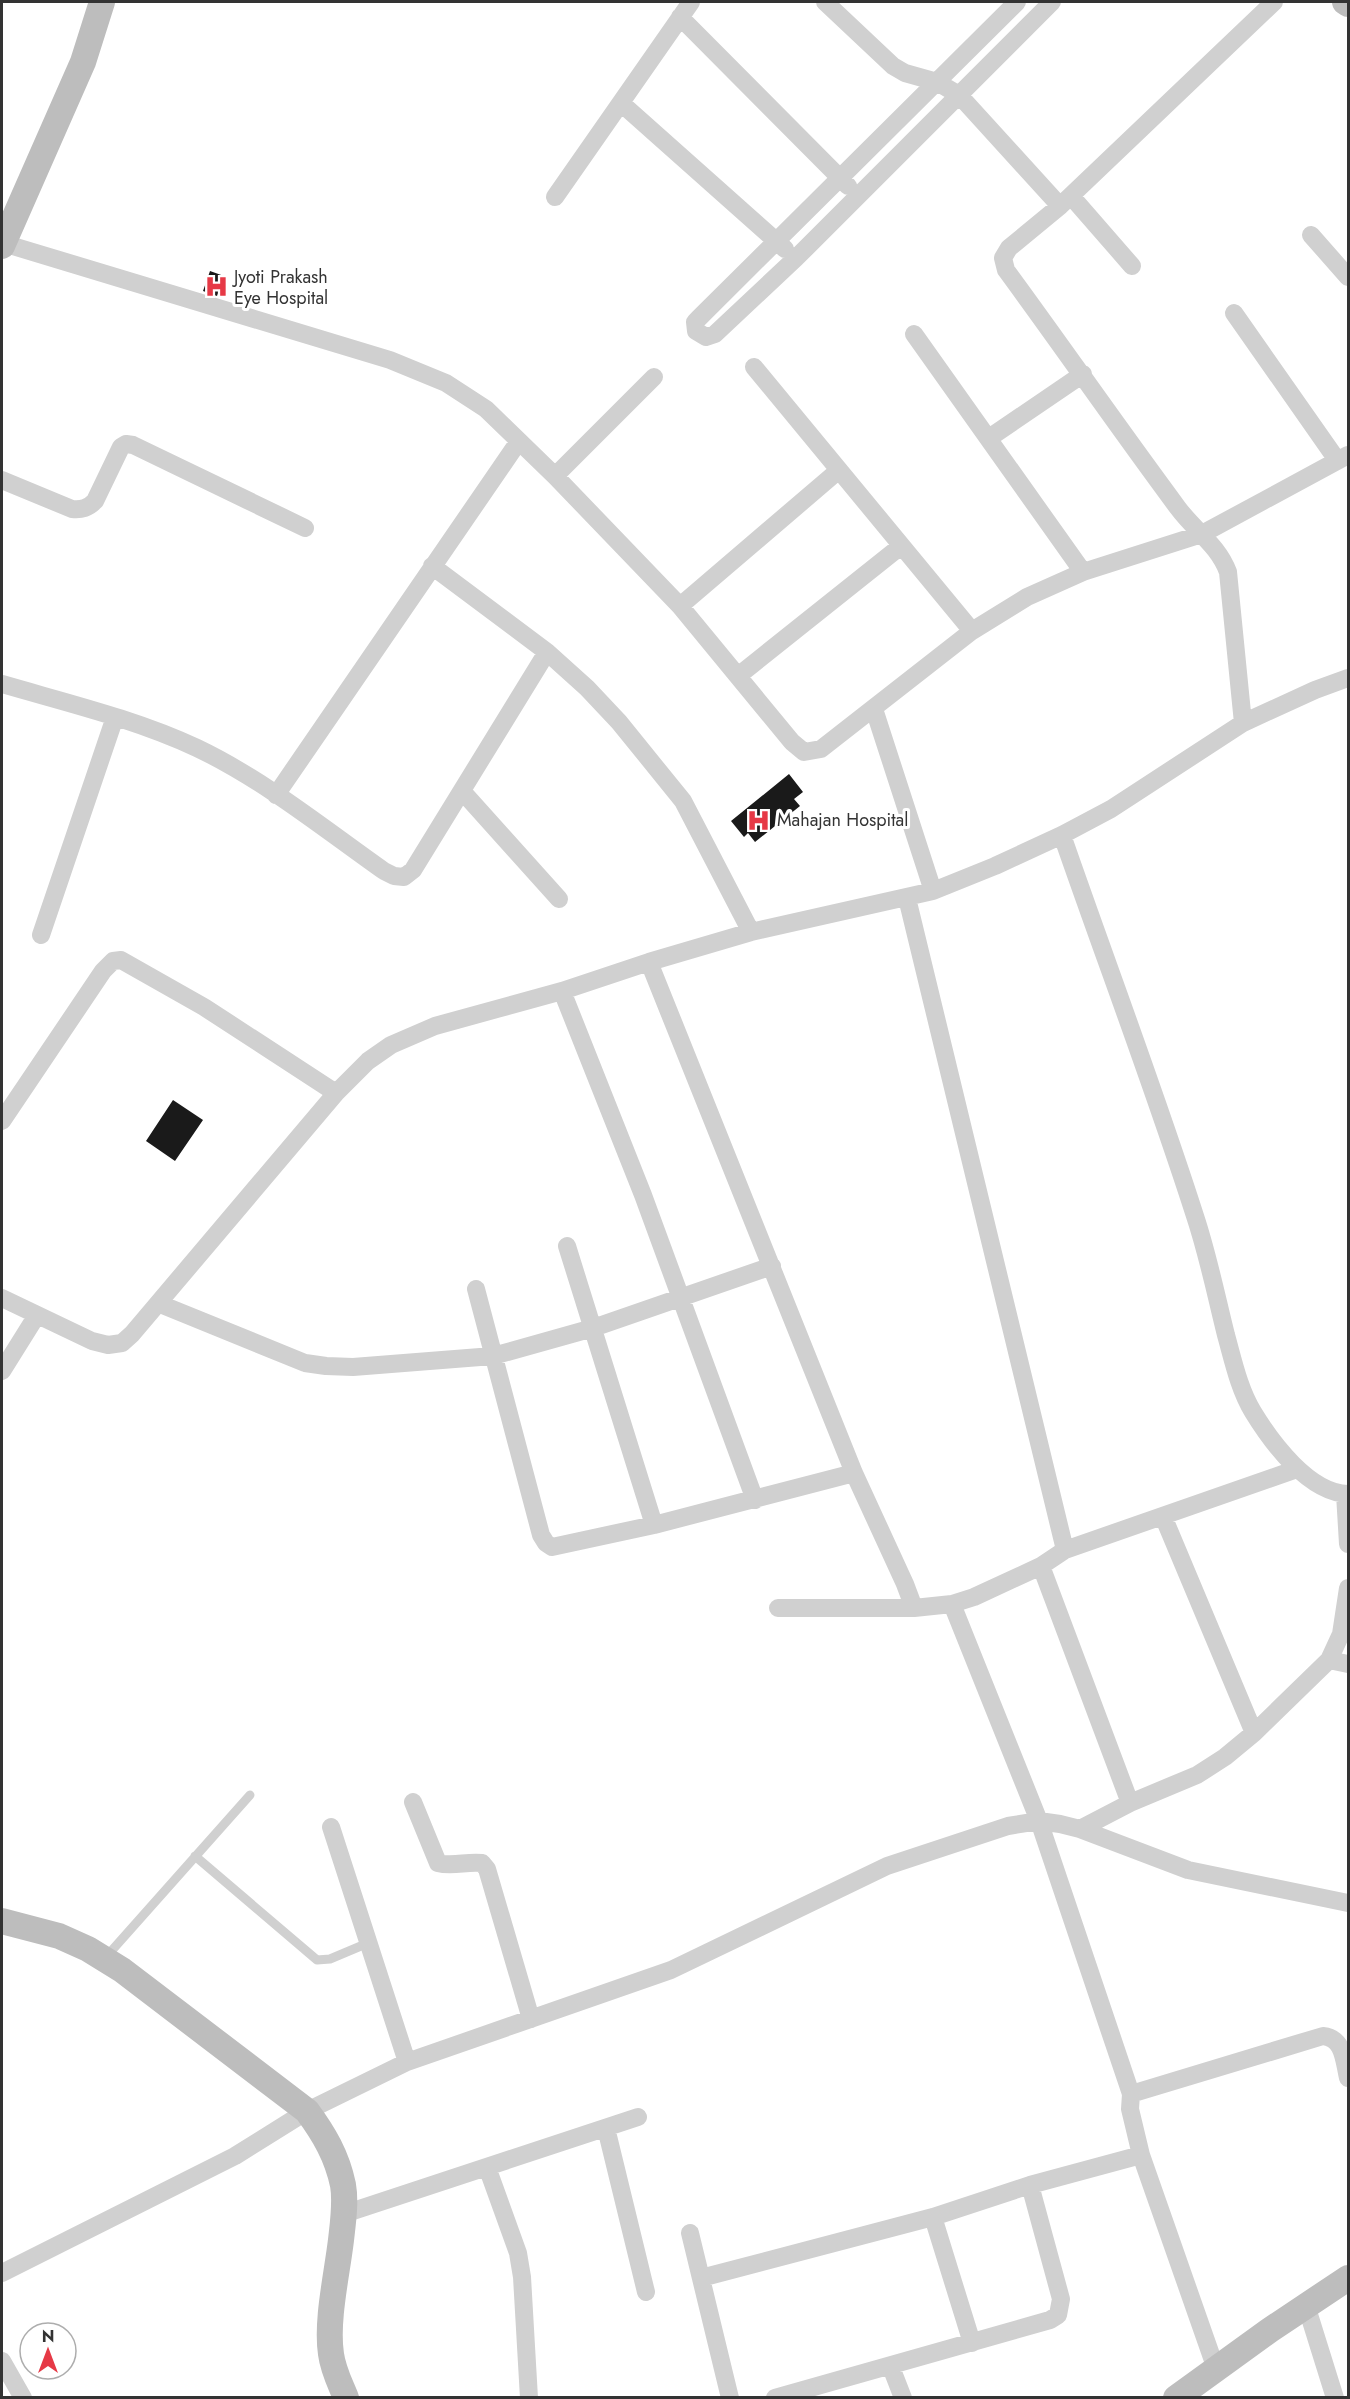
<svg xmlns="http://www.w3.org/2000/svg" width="1350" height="2399" viewBox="0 0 1350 2399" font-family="Jost,sans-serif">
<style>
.building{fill:#1a1a1a}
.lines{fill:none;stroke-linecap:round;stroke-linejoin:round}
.lane{stroke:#d0d0d0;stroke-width:9}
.street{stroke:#d0d0d0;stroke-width:18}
.secondary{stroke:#bdbdbd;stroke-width:26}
.labels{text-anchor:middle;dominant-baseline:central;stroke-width:6;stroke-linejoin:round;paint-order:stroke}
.poi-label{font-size:18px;fill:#333;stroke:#fff;text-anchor:start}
</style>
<rect width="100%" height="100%" fill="#fff"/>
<path class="building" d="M210 271 224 276 217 296 203 291Z
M789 774 803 792 794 799 800 806 755 842 748 833 744 837 731 821Z
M173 1100 203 1120 175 1161 146 1141Z"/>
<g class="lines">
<path class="lane" d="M195 1856 317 1960 330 1959 368 1943
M106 1957 250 1795"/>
<path class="street" d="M825 2 893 66 905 73 937 82 959 95 1060 206
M1017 2 699 318 695 322 696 331 706 337 715 334 796 258 1052 2
M680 17 848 186
M621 103 785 249
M1071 196 1132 266
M555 197 691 2
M1311 235 1348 277
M3 243 390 360 446 383 486 409 555 476 680 606 792 742 804 752 821 749 972 631 1027 597 1083 572 1202 534 1348 455
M1234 313 1337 460
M914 334 1083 572
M754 367 972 631
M989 438 1083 374
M555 476 654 377
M2 480 72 509C82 510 88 508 95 501L121 447 126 444 133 445 305 528
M432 566 547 652 587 688 619 722 683 801 751 932
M680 606 839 470
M738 676 901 546
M2 684C67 703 135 719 197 748 264 780 323 828 384 871L394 876 404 877 413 870 547 652
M874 709 933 891
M1243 723 1228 572C1218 545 1195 531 1178 508 1120 430 1064 349 1006 270L1003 258 1009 248 1060 206 1274 2
M462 791 559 899
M276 795 519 441
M1062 835C1106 962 1154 1088 1195 1216 1208 1255 1216 1295 1226 1335 1233 1360 1239 1389 1253 1412 1272 1443 1309 1493 1348 1494
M907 898 1065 1550
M41 935 115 717
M649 962 854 1473 905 1584 914 1608
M562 991 643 1195 755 1500
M2 1121 103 971 113 961 121 960 204 1007 336 1093
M567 1246 654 1525
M476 1289 541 1535 546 1543 552 1547 654 1525 854 1473
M2 1298 92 1341 108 1345 122 1343 132 1334 336 1093 368 1061 391 1045 435 1026 562 991 649 962 751 932 933 891 995 866 1062 835 1111 809 1243 723 1315 690 1348 678
M160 1304 305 1363 326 1366 353 1367 493 1356 593 1328 772 1266
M2 1371 37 1315
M1345 1494 1348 1544
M1163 1516 1254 1733
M1041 1566 1130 1803
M952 1604 1039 1821 1131 2094 1130 2109 1141 2155 1216 2369
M778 1608H914L952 1604 974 1597 1041 1566 1065 1550 1297 1469
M1329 1660 1348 1664
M413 1802 438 1863C453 1867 467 1861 482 1863L487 1869 531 2019
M331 1827 407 2062
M1080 1829 1130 1803 1197 1775 1225 1757 1254 1733 1329 1660 1341 1634 1348 1588
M1131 2094 1323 2036C1344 2038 1344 2061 1348 2078
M606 2128 646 2292
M487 2167 518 2253 522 2277 529 2398
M344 2214 638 2117
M933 2217 972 2343
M690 2233 730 2398
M2 2273 235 2156 307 2111 407 2062 671 1970 887 1866 1008 1826 1039 1821 1060 1824 1080 1829 1188 1870 1348 1903
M701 2278 933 2217 1030 2185 1141 2155
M1306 2305 1335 2398
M2 2361 23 2398
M891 2367 903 2398
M775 2398 1050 2320 1058 2315 1061 2299 1030 2185"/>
<path class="secondary" d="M1345 2 1348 4
M2 246 83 62 102 2
M2 1921 59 1936 88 1949 122 1970 307 2111C324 2134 337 2156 343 2185 346 2202 343 2222 341 2240 337 2274 326 2321 331 2354 333 2370 340 2383 346 2398
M1176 2398 1270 2330 1348 2278"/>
</g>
<defs>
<symbol id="hospital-bare" viewBox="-9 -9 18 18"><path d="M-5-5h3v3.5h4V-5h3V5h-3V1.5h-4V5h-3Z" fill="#e63946" stroke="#fff" stroke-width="2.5" paint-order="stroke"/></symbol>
</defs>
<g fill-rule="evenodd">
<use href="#hospital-bare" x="200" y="270" width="33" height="33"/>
<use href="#hospital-bare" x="742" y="804" width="33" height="33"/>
</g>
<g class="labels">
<g class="poi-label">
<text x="234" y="277">Jyoti Prakash<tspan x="234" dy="21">Eye Hospital</tspan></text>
<text x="777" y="820">Mahajan Hospital</text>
</g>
</g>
<rect width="1350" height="2399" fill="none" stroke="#333333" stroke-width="6"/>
<g transform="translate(48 2351)"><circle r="28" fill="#ffffff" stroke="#adadad" stroke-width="1.5"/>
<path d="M0-4.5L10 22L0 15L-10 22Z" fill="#e63946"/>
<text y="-9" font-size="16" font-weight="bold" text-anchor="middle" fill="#333333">N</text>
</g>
</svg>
